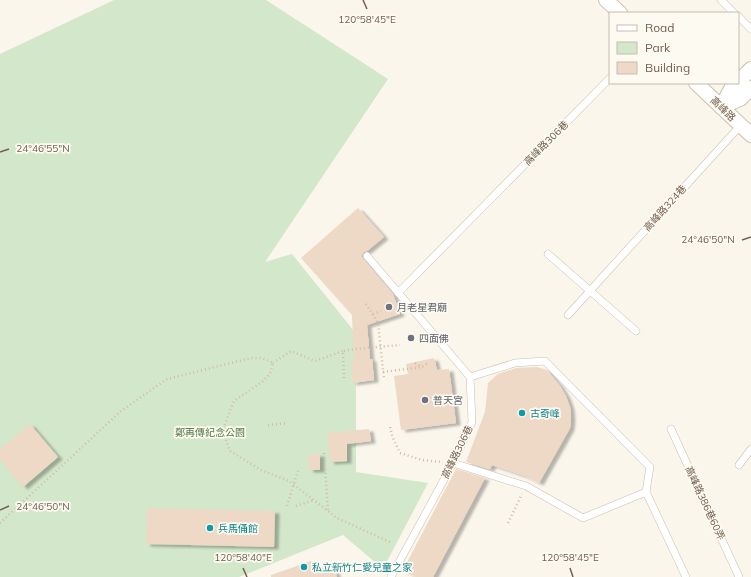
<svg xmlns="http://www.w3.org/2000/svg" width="751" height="577" viewBox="0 0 751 577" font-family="Mulish,'Noto Sans TC',sans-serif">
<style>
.green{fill:#d3e7ca}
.building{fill:#edd9c5;filter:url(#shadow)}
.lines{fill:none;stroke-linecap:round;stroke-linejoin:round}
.lane-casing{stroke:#ccbfb1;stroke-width:8}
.street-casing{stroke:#ccbfb1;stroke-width:16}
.path{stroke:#d2bca8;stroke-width:2.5;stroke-dasharray:1 3;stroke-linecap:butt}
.lane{stroke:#fff;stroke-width:7}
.street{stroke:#fff;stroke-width:14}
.ticks{fill:none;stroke:#736050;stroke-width:1.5}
.worship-dot{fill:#6b7280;stroke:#fdfaf1;stroke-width:1.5}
.culture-dot{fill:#0f9aa8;stroke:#fdfaf1;stroke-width:1.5}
.labels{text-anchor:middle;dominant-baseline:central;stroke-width:3.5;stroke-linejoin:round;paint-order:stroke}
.street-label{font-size:10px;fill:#736050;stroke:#fdfaf1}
.worship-label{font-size:10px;fill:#5b616d;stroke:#fdfaf1;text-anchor:start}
.culture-label{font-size:10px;fill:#0d838f;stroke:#fdfaf1;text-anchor:start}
.park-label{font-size:10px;fill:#567d4d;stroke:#fdfaf1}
.ticks-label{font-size:10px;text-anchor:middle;fill:#736050;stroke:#fdfaf1;stroke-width:3.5;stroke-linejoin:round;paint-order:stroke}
</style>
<defs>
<filter id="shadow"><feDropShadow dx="4.5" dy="2.5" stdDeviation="1" flood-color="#0004"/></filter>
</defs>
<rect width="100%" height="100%" fill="#faf6eb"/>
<path class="green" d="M114 0H266L388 79 265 262 292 254 354 331 356 356V472L428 483 383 569 343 535 239 577H0V54Z"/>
<path class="building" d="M358 208 384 237 367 251 364 252 361 256 393 294 400 314 367 325 370 359H372L374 380 352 383 351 361H354L352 315 301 258Z
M434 358 437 370 449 369 456 423 401 430 394 376 408 374 406 364Z
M537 367 547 370 560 386 566 396 570 407 571 418 570 428 539 483 525 476 492 465 490 469 466 462 485 412 488 383 498 374 516 368Z
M30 424 58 457 23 487 0 460V449Z
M369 429 371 441 347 444V461L330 462 327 433Z
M320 454V470H309L308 455Z
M456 469 485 478 433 577H416L403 570Z
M147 508 275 511 274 547 146 544Z
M311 561 314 570 333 564 337 577H271V575Z"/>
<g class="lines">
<defs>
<path id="lane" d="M721 0 734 13
M738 16 751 29
M548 254 636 331
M367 256 470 377 472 422 453 463 391 577
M398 293 610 78
M568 315 740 126
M470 377 515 363 545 361 650 467 646 492
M671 429 739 577
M453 463 526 486 583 518 646 492 686 577
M739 465 751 449"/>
<path id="street" d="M606 0 620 13
M738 82 751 69
M696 83 751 135
M721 107 740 99 751 88
M721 107 732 87 737 83"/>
</defs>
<use href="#lane" class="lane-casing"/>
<use href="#street" class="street-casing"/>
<path class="path" d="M366 304 378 323 384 379
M373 314 381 311
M273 363 291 351 315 361 343 351
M415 363 422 367
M383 372 422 367 428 363
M344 378 343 351 355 349 400 345
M268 425 288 423
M390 427 393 438 400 453 422 460 442 462
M324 453 328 511
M287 506 298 471
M296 506 314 500
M0 523 121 411 167 379 251 358H262L273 363 270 374 262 382 234 401 224 426 226 440 230 451 261 470 289 481 337 518 392 543
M508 523 522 494"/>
<use href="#lane" class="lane"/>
<use href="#street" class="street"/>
</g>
<path class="ticks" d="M363 0 367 9M0 152 9 149M742 240 751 237M0 510 9 506M243 568 247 577M570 568 573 577"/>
<g class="worship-dot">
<circle cx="389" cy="307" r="4"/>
<circle cx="411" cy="338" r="4"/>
<circle cx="425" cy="400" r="4"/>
</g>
<g class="culture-dot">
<circle cx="522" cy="413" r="4"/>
<circle cx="210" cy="528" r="4"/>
<circle cx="304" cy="567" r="4"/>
</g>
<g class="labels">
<g class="street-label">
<text transform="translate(723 109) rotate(44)">高峰路</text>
<text transform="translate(546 143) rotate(-45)">高峰路306巷</text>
<text transform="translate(665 208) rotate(-48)">高峰路324巷</text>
<text transform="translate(457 452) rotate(-64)">高峰路306巷</text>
<text transform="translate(705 503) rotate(65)">高峰路386巷60弄</text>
</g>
<g class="worship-label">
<text x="397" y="307">月老星君廟</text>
<text x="419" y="338">四面佛</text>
<text x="433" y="400">普天宮</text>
</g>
<g class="culture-label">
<text x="530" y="413">古奇峰</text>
<text x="218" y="528">兵馬俑館</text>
<text x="312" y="567">私立新竹仁愛兒童之家</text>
</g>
<g class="park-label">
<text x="210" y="432">鄭再傳紀念公園</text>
</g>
</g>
<g class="ticks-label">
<text x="367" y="23">120°58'45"E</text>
<text x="43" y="152">24°46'55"N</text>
<text x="708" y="243">24°46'50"N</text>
<text x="43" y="510">24°46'50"N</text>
<text x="243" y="561">120°58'40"E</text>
<text x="570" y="561">120°58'45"E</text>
</g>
<rect x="609" y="12" width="130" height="72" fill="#fdfaf1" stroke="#c6bcb1"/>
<rect x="617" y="25" width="20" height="6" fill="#ffffff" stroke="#c6bcb1"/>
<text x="645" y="32" font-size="12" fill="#736050">Road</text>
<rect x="617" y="42" width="20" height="12" fill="#d3e7ca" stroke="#c6bcb1"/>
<text x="645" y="52" font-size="12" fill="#736050">Park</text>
<rect x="617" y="62" width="20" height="12" fill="#edd9c5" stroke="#c6bcb1"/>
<text x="645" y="72" font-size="12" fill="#736050">Building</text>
</svg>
